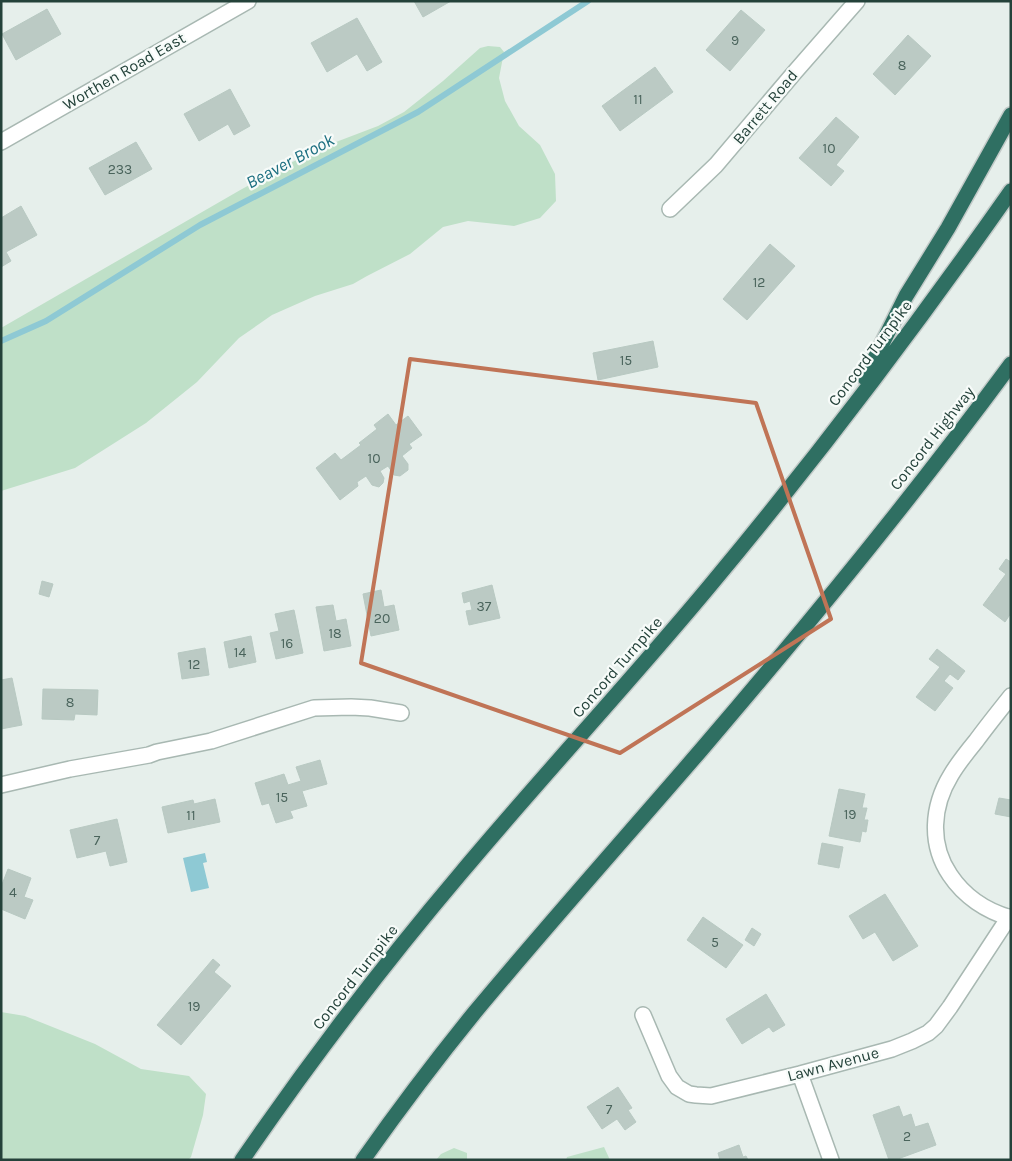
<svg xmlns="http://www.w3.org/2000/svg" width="1012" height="1161" viewBox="0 0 1012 1161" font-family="Karla,sans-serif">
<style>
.green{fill:#bfe0c8}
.water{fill:#8ec9d4}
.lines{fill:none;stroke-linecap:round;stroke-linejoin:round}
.stream{stroke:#8ec9d4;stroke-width:6}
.building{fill:#bbcac4;stroke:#b8c9c2}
.street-casing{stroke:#a8b8b2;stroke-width:18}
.highway-casing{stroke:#c2cac8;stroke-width:18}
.street{stroke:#fff;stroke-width:15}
.highway{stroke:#2f6f62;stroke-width:15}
.marked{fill:none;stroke:#c07456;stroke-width:4;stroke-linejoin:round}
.labels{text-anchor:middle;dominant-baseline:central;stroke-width:4.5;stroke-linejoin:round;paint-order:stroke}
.number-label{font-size:14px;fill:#4a645c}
.street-label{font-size:16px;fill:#24423a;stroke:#f7fbf9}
.water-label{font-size:18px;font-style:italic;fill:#1c6f80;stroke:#f7fbf9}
</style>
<rect width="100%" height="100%" fill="#e6efeb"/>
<path class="green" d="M488 46 500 47 504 52 499 78 505 101 519 126 540 145 555 174 556 201 540 218 514 226 468 221 443 227 410 254 367 276 353 284 315 296 272 315 239 338 197 382 146 423 75 468 1 491V328L242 189 315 150 378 126 404 112 443 81 480 48Z
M1 1012 25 1016 95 1044 141 1069 189 1076 206 1094 203 1115 191 1157 188 1160H1Z
M604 1147 610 1160H566L567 1157Z
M454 1148 467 1153V1160H436L441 1154Z"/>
<path class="water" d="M205 853 207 862 203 863 209 888 191 892 183 858Z"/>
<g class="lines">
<path class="stream" d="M1 341 46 321 200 225 418 112 588 1"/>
</g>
<path class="building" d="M414 1H451L423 17Z
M47 9 61 34 16 60 2 34Z
M741 10 765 30 730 71 706 50Z
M357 18 382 62 367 71 357 54 327 72 311 43Z
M908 35 931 56 895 95 873 74Z
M655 67 673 92 620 131 602 106Z
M230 89 250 126 234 135 228 124 199 141 184 114Z
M836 117 859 137 836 165 844 171 831 186 799 158Z
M136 142 152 169 105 195 89 168Z
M21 206 37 235 6 252 11 261 1 267V218Z
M770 244 795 266 747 320 723 299Z
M653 341 658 367 598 380 593 353Z
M388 414 396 425 408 416 422 435 409 444 412 448 402 456 408 464V470L400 476 394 475 388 466 380 471 384 478 383 483 379 487 372 485 366 476 357 482 358 486 340 500 316 468 335 453 341 460 361 445 359 443 377 429 374 425Z
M1006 559 1011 562V613L1005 622 983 605 1006 574 999 569Z
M42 581 53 584 49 597 39 594Z
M492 585 500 618 469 625 466 611 472 610 470 601 464 603 462 593Z
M381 590 384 607 394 605 399 630 371 636 363 594Z
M333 605 336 621 346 619 351 646 324 651 316 607Z
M294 610 303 653 276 659 270 633 279 631 275 614Z
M251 636 256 662 229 668 224 642Z
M205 648 209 675 182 679 178 653Z
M937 649 965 671 958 680 950 674 944 681 953 688 935 711 916 697 940 667 929 659Z
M12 678 22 725 1 729V680Z
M43 689 98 690 97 715 75 714 74 720 42 719Z
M320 760 327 784 302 791 307 806 290 811 293 818 276 823 269 803 262 805 255 783 284 774 288 785 301 781 296 767Z
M839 789 865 794 862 808H867L864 820H868L866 832 862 831 860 842 829 836Z
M999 798 1011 800V817L995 814Z
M215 799 220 822 168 833 162 807 193 800 194 804Z
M117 819 127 862 110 866 106 851 77 858 70 830Z
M822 843 843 847 839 868 818 864Z
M8 869 31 878 24 897 33 900 25 919 1 909V887Z
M885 894 918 946 893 961 875 932 863 939 849 916Z
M703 917 743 945 726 968 687 940Z
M752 928 761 934 754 946 745 940Z
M213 959 220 965 214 972 231 986 181 1045 157 1025Z
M766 994 785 1025 773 1032 769 1027 742 1044 726 1019Z
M618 1087 632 1108 628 1110 636 1122 625 1130 617 1119 602 1129 587 1107Z
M899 1106 903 1117 911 1114 915 1127 928 1123 936 1145 895 1160H889L873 1115Z
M739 1145 743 1157 746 1156 748 1160H720L718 1153Z"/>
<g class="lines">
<defs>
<path id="street" d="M1 142 248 1
M670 209 716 165 794 73 857 1
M1011 696C999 711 987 726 976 741 967 752 958 763 951 775 932 806 929 844 950 875 964 896 986 911 1011 918
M1 785 70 769 149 755 157 752 211 741 314 708 351 707 370 708 401 713
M643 1015 669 1076 677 1087 689 1094 696 1095 711 1096 800 1074 892 1049 912 1041 928 1033 936 1026 950 1007 1009 917
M800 1074 831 1160"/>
<path id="highway" d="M865 378 906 296 948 228 1011 115
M242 1160C310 1061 383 965 461 873 543 775 631 681 713 582 818 456 917 325 1011 191
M363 1160C399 1109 436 1060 475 1012 549 923 626 837 701 750 808 625 913 497 1011 364"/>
</defs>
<use href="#street" class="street-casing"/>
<use href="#highway" class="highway-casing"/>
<use href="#street" class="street"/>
<use href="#highway" class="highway"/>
</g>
<path class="marked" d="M410 359 756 403 831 619 620 753 361 663Z"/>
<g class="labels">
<g class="number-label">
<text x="735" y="40">9</text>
<text x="902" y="65">8</text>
<text x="638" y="99">11</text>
<text x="829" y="148">10</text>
<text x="120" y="169">233</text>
<text x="759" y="282">12</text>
<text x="626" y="360">15</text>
<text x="374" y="458">10</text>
<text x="484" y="606">37</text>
<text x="382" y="618">20</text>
<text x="335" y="633">18</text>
<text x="287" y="643">16</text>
<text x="240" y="652">14</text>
<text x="194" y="664">12</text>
<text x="70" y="702">8</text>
<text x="282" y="797">15</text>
<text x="850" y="814">19</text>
<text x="191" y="815">11</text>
<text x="97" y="840">7</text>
<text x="13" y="892">4</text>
<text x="715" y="942">5</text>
<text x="194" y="1006">19</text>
<text x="609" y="1109">7</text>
<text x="907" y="1136">2</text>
</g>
<g class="street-label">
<text transform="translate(124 71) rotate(-30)">Worthen Road East</text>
<text transform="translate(765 107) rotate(-50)">Barrett Road</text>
<text transform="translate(870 353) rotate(-53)">Concord Turnpike</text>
<text transform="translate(932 438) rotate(-52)">Concord Highway</text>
<text transform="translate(617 667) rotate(-49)">Concord Turnpike</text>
<text transform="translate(355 977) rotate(-52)">Concord Turnpike</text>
<text transform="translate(833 1064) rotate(-15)">Lawn Avenue</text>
</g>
<g class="water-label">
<text transform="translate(290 161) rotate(-28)">Beaver Brook</text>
</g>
</g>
<rect width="1012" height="1161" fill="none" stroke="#24423a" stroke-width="5"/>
</svg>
